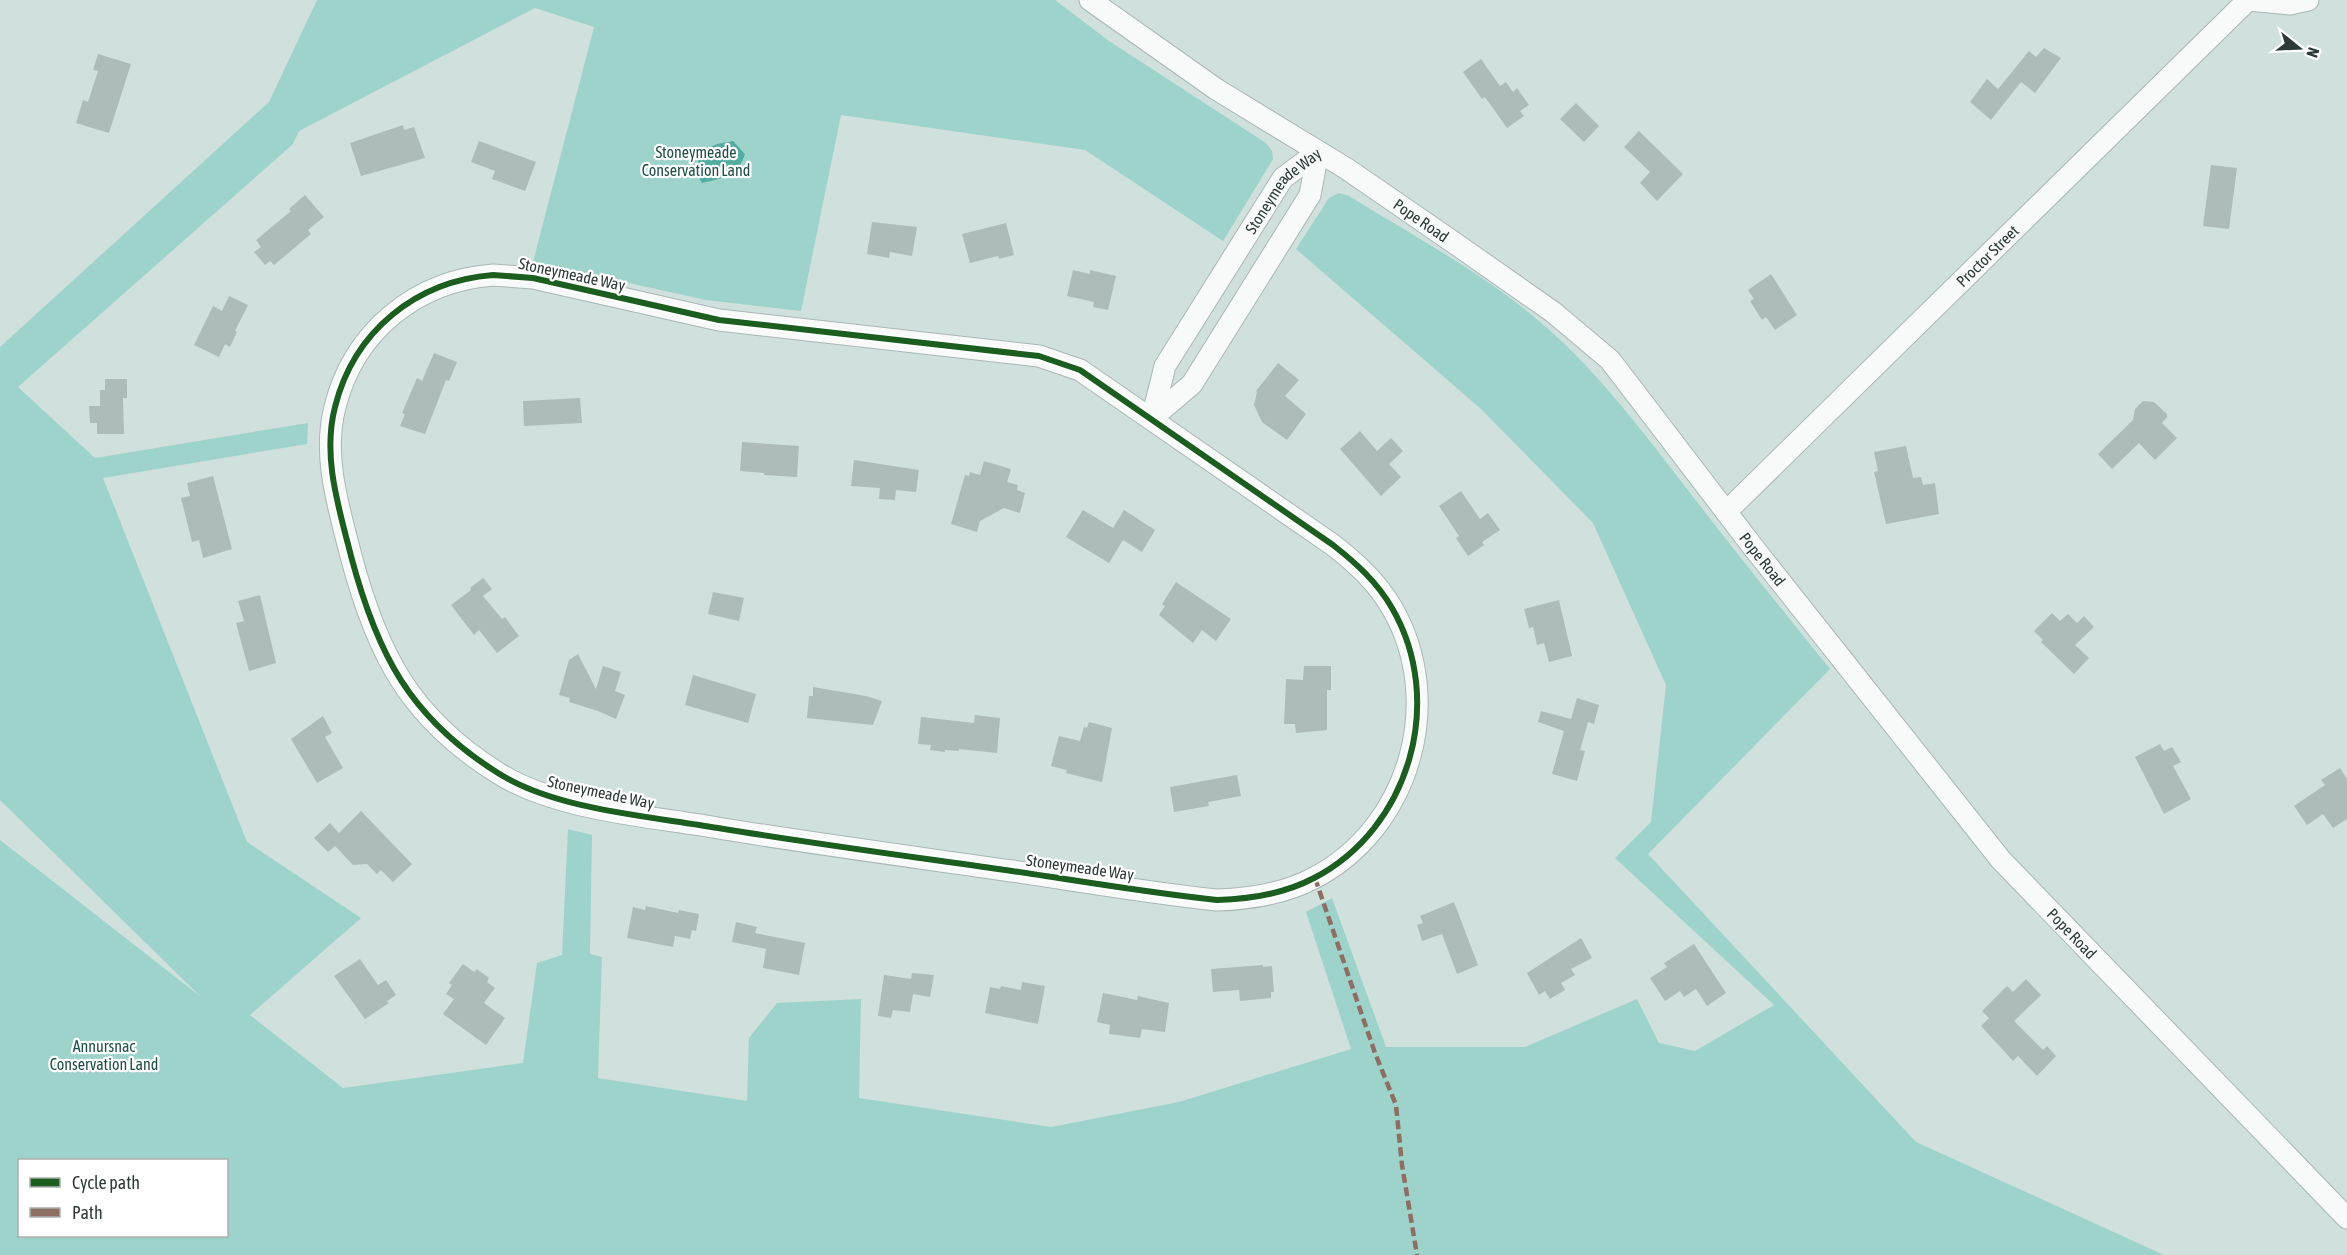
<svg xmlns="http://www.w3.org/2000/svg" width="2347" height="1255" viewBox="0 0 2347 1255" font-family="'Asap Condensed',sans-serif">
<style>
.green{fill:#9ed3cb;fill-rule:evenodd}
.water{fill:#52aca2}
.building{fill:#aebcb9}
.lines{fill:none;stroke-linecap:round;stroke-linejoin:round}
.minor-casing{stroke:#aab7b5;stroke-width:23}
.minor{stroke:#f8fafa;stroke-width:21}
.quiet{stroke:#8d6e63;stroke-width:4.5;stroke-dasharray:9 4.5;stroke-linecap:butt}
.cycleway-casing{stroke:#fff;stroke-width:10}
.cycleway{stroke:#1b5e20;stroke-width:6}
.labels{text-anchor:middle;dominant-baseline:central;stroke-width:4.5;stroke-linejoin:round;paint-order:stroke}
.park-label{font-size:16px;fill:#204f49;stroke:#fff}
.street-label{font-size:16px;fill:#2d3a38;stroke:#fff}
</style>
<rect width="100%" height="100%" fill="#cfe0dd"/>
<path class="green" d="M317 0H1055L1109 41 1266 143 1272 151 1273 159 1223 241 1085 150 841 115 801 311 706 300 533 262 594 27 535 8 299 131 293 144 18 387 95 458 308 423 307 444 103 478 247 842 361 918 250 1015 343 1088 523 1063 537 963 562 955 568 829 592 835 590 954 602 957 598 1078 747 1101 749 1038 777 1003 861 999 859 1098 1051 1127 1179 1102 1351 1049 1306 912 1332 898 1386 1047H1525L1637 999 1659 1043 1695 1051 1774 1005 1615 858 1651 822 1666 685 1593 523 1481 409 1296 249 1329 198 1339 193 1349 196C1415 237 1487 275 1546 327 1603 377 1650 441 1697 502 1740 558 1785 613 1830 669L1648 854 1916 1142 2164 1255H0V840L201 997 0 800V347L269 102ZM20 1160H226V1236H20Z"/>
<path class="water" d="M733 141 745 154C738 176 723 178 702 183L695 171 702 151 717 144Z"/>
<path class="building" d="M2044 48 2061 58 2035 93 2021 82 1991 120 1970 102 1987 79 1998 89 2029 51 2036 57Z
M98 54 131 64 109 133 76 123 83 100 88 102 98 71 93 70Z
M1481 59 1500 86 1506 82 1513 92 1517 88 1529 105 1520 111 1524 116 1507 128 1485 97 1482 99 1463 72Z
M1576 103 1599 126 1584 142 1560 119Z
M403 125 404 130 414 127 425 158 361 176 350 143Z
M1639 131 1683 174 1657 201 1640 183 1650 172 1624 147Z
M479 141 536 162 525 191 492 179 495 171 471 162Z
M2211 165 2237 168 2229 229 2203 226Z
M305 195 324 217 308 230 311 234 274 265 270 261 265 265 254 252 261 247 256 240 291 211 289 209Z
M872 222 917 227 912 256 890 252 889 258 867 254Z
M1006 223 1014 255 999 259 998 256 970 263 962 234Z
M1073 270 1090 274V270L1116 276 1108 310 1093 307 1094 302 1067 296Z
M1771 274 1797 315 1775 330 1766 317 1762 320 1750 301 1754 299 1748 290Z
M229 296 248 305 235 331 237 332 230 347 225 344 219 357 194 345 213 306 222 311Z
M434 353 457 362 449 381 446 380 425 434 400 426 405 414 402 413 417 378 422 381Z
M1278 363 1299 380 1285 396 1306 414 1287 440 1262 422 1254 405 1257 392 1256 391Z
M105 379H127V398H123L124 434H97V423H90L89 406H100V390H105Z
M580 398 582 423 524 426 523 401Z
M2143 401 2154 402 2167 414V417L2162 423 2177 438 2155 460 2139 443 2112 469 2098 454 2133 420 2135 409Z
M1360 431 1377 451 1391 438 1403 451 1389 464 1401 477 1381 496 1340 449Z
M742 442 799 446 797 477 764 475V473L740 471Z
M1906 446 1913 478 1921 477 1923 485 1935 483 1939 514 1886 524 1874 472 1878 471 1874 452Z
M854 460 919 470 916 492 896 490 895 500 879 499 880 488 851 486Z
M984 461 1011 469 1007 482 1018 485 1017 490 1025 493 1020 513 1004 508 980 521 977 532 951 524 965 475 969 476 970 472 980 475Z
M213 476 232 549 203 558 199 540 192 542 181 498 190 496 187 483Z
M1461 491 1480 519 1488 513 1500 530 1482 542 1484 545 1468 556 1456 538 1459 536 1439 506Z
M1083 510 1113 528 1124 510 1155 530 1142 552 1123 540 1109 563 1066 537Z
M483 578 492 589 483 596 502 619 505 617 519 636 497 653 479 630 474 635 451 605 471 590 470 588Z
M1176 582 1231 619 1216 641 1202 630 1193 643 1159 615 1165 606 1162 604Z
M713 592 744 598 739 621 708 614Z
M260 595 276 663 249 671 236 623 244 621 238 601Z
M1559 600 1572 656 1549 662 1544 643 1537 645 1533 627 1529 628 1524 609Z
M2052 613 2060 621 2068 614 2077 623 2084 616 2094 627 2075 645 2089 658 2074 674 2041 642 2043 640 2034 631Z
M578 654 596 689 603 666 621 672 615 691 625 695 616 719 598 711 569 702 570 698 559 695 569 660Z
M1304 666H1331V690H1327V730L1296 733 1295 724H1284L1286 679 1303 680Z
M693 675 756 694 748 723 685 705Z
M813 687 866 696 882 701 873 725 807 718 809 696H813Z
M1577 698 1599 705 1594 724 1588 722 1580 750 1585 751 1577 781 1552 774 1564 731 1538 722 1541 711 1571 719Z
M975 715 1000 718 997 753 959 749V751L945 750V752L930 750 931 745 918 744 921 717 974 723Z
M323 716 332 733 325 737 343 768 317 783 291 739Z
M1089 722 1112 728 1102 782 1066 773 1067 770 1051 766 1059 736 1080 741 1084 727 1087 728Z
M2160 744 2164 751 2172 747 2181 762 2173 766 2191 799 2164 814 2135 757Z
M2340 768 2347 779V819L2333 828 2323 814 2307 825 2294 806 2325 785 2321 780Z
M1237 775 1241 796 1208 802 1209 806 1174 812 1170 787Z
M361 811 412 864 393 882 381 870 377 874 367 864 353 865 335 846 328 852 314 838 330 823 339 833Z
M1454 902 1478 965 1457 974 1442 934 1422 941 1417 925 1423 923 1420 916Z
M646 906 678 913 679 910 699 914 696 931 692 930 690 939 675 936 673 947 627 938 633 907 645 910Z
M736 922 757 927 755 933 805 943 799 975 763 968 766 949 732 942Z
M1581 938 1592 958 1571 969 1575 975 1561 983 1565 990 1550 999 1545 991 1539 995 1527 973Z
M1694 944 1726 993 1707 1006 1696 989 1684 997 1680 991 1665 1001 1650 978 1667 967 1664 963Z
M360 959 378 985 386 980 396 995 387 1001 389 1003 365 1019 334 976Z
M463 964 474 972 477 969 489 978 487 982 495 988 484 1003 505 1018 486 1045 443 1014 454 999 446 994 452 985 449 983Z
M1263 965V967L1272 966 1274 992H1271V998L1240 1001 1239 990 1213 992 1211 969Z
M912 973 934 975 930 997 913 994 910 1012 893 1010 891 1018 878 1016 884 975 911 979Z
M2026 979 2041 995 2014 1021 2043 1050 2047 1046 2056 1056 2037 1076 2018 1056 2013 1061 1981 1026 1989 1018 1982 1011 2007 986 2013 992Z
M1022 982 1045 986 1038 1024 985 1013 990 987 1000 989 1001 986 1021 990Z
M1103 993 1137 1000 1138 996 1169 1003 1165 1032 1142 1029 1140 1038 1109 1034 1110 1025 1097 1022Z"/>
<g class="lines">
<defs>
<g id="minor">
<path id="s1" d="M1090 0 1216 89 1347 169 1453 242 1553 312 1610 360 1753 547 2001 860 2347 1218"/>
<path d="M2248 0 2290 4 2308 0"/>
<path d="M493 275 533 278 719 320 1039 356 1080 370 1333 545C1356 563 1377 582 1392 608 1446 701 1410 828 1314 878 1284 894 1251 899 1217 900 1149 893 1080 881 1012 871 914 857 815 844 718 828 649 816 556 810 498 773 410 718 377 654 351 556 339 508 322 457 335 407 354 331 416 281 493 275Z"/>
<path d="M1152 418 1192 384 1310 195 1318 152"/>
<path id="s2" d="M1152 418 1165 366 1283 178 1318 152"/>
<path id="s3" d="M1726 512 2248 0"/>
</g>
</defs>
<use href="#minor" class="minor-casing"/>
<use href="#minor" class="minor"/>
<path class="quiet" d="M1315 878 1375 1053 1396 1105 1402 1165 1417 1255"/>
<defs>
<path id="cycleway" d="M493 275 533 278 719 320 1039 356 1080 370 1333 545C1356 563 1377 582 1392 608 1446 701 1410 828 1314 878 1284 894 1251 899 1217 900 1149 893 1080 881 1012 871 914 857 815 844 718 828 649 816 556 810 498 773 410 718 377 654 351 556 339 508 322 457 335 407 354 331 416 281 493 275Z"/>
</defs>
<use href="#cycleway" class="cycleway-casing"/>
<use href="#cycleway" class="cycleway"/>
</g>
<g class="labels">
<g class="park-label">
<text x="696" y="152">Stoneymeade<tspan x="696" dy="18">Conservation Land</tspan></text>
<text x="104" y="1046">Annursnac<tspan x="104" dy="18">Conservation Land</tspan></text>
</g>
<g class="street-label">
<text stroke="none"><textPath href="#s2" startOffset="266">Stoneymeade Way</textPath></text>
<text stroke="none"><textPath href="#s1" startOffset="398">Pope Road</textPath></text>
<text stroke="none"><textPath href="#s3" startOffset="366">Proctor Street</textPath></text>
<text transform="translate(572 274) rotate(12)">Stoneymeade Way</text>
<text stroke="none"><textPath href="#s1" startOffset="884">Pope Road</textPath></text>
<text transform="translate(601 792) rotate(12)">Stoneymeade Way</text>
<text transform="translate(1080 867) rotate(8)">Stoneymeade Way</text>
<text stroke="none"><textPath href="#s1" startOffset="1370">Pope Road</textPath></text>
</g>
</g>
<rect x="18" y="1159" width="210" height="78" fill="#ffffff" stroke="#abb0af" stroke-width="1.5"/>
<rect x="30" y="1178" width="30" height="9" fill="#1b5e20" stroke="#abb0af" stroke-width="1.5"/>
<text x="72" y="1189" font-size="18" fill="#2d3a38">Cycle path</text>
<rect x="30" y="1208" width="30" height="9" fill="#8d6e63" stroke="#abb0af" stroke-width="1.5"/>
<text x="72" y="1219" font-size="18" fill="#2d3a38">Path</text>
<g transform="translate(2299 48) rotate(108)" stroke="#ffffff" stroke-width="4.5" paint-order="stroke">
<path d="M0-4.5L10 22L0 15L-10 22Z" fill="#2d3a38"/>
<text y="-9" font-size="16" font-weight="bold" text-anchor="middle" fill="#2d3a38">N</text>
</g>
</svg>
